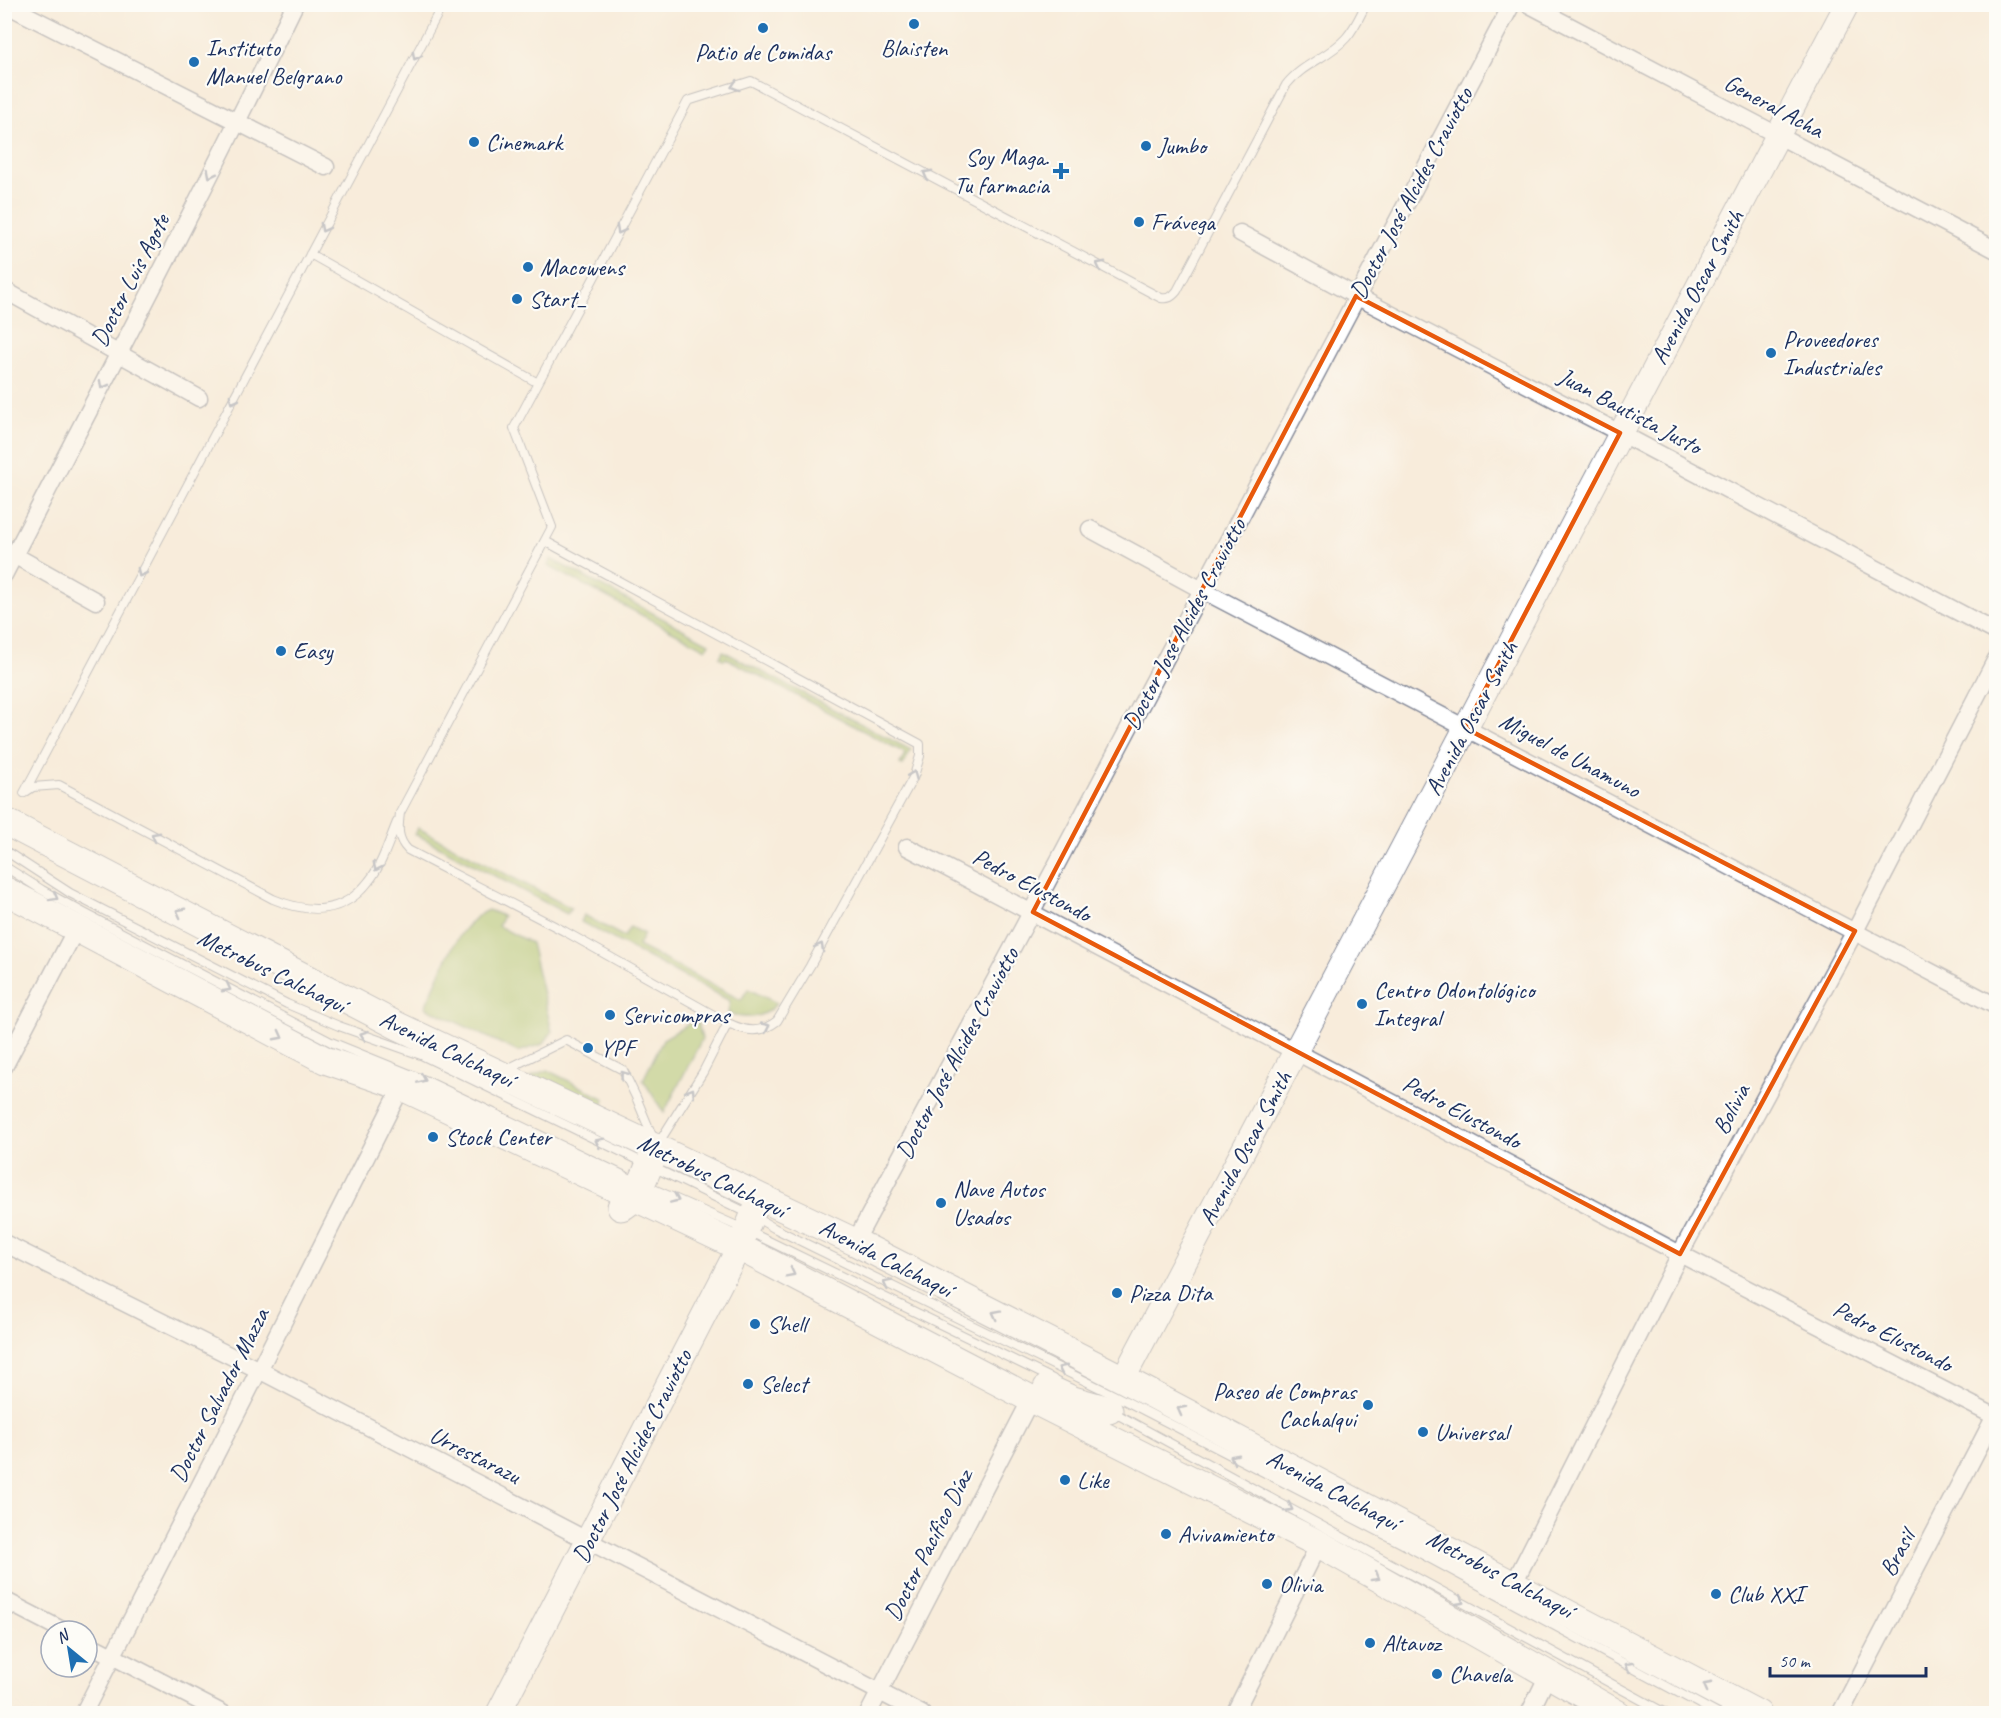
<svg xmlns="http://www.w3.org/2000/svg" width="2001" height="1718" viewBox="0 0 2001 1718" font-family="Caveat,sans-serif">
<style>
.green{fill:#a5c36b;stroke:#607964;stroke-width:1.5}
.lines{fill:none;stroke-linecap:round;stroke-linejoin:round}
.lane-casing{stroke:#8a8e9c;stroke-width:10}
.street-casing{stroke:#8a8e9c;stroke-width:19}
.secondary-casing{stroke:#8a8e9c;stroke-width:26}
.primary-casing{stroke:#8a8e9c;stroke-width:29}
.lane{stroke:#fff;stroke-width:8}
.street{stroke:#fff;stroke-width:16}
.secondary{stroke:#fff;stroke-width:24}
.primary{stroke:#fff;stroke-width:27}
.oneway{stroke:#8d97ae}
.marked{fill:none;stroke:#e8590c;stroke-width:4.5;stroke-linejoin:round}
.poi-dot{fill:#1f6fb2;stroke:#fdfcf7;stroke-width:2}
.labels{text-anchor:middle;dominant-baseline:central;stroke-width:4.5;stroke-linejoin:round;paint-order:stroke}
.poi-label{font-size:24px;fill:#1b2f5e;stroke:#fdfcf7;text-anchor:start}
.street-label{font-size:24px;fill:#1b2f5e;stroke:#fdfcf7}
</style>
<rect width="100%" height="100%" fill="#fdfcf7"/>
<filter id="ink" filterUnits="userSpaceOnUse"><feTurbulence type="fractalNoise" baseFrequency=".0167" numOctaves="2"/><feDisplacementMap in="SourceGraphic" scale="12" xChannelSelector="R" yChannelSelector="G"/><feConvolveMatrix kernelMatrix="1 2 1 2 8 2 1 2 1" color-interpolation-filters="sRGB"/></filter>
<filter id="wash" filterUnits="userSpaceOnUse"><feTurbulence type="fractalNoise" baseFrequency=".008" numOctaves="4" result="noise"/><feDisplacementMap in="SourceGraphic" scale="24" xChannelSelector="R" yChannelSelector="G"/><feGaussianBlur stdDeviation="1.35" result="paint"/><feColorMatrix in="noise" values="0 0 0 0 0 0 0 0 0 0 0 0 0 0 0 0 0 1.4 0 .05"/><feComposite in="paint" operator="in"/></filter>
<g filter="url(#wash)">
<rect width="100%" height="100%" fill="#f8ecdb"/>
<path class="green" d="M551 559 709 643 706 649 548 566Z
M723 651 911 750 903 765 900 764 905 753 726 658 724 660 720 657Z
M418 828 571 908 567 914 415 834Z
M488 910 503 916 498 926 531 943 552 1032 543 1044 518 1052 425 1007C439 978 456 923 488 910Z
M584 915 624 937 630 927 644 934 638 946 741 1000 748 989 777 1003C764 1018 746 1021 728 1013L730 1001 581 922Z
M697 1019 702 1039 664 1113 643 1080 663 1039Z
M547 1070 605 1099 602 1113 530 1077Z"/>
</g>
<g filter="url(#ink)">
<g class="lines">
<defs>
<path id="lane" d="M310 254 538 383
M545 541 920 744V756L914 776 810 966 777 1021C760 1034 747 1032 728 1023L564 931 408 850C397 839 398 828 400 813L552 527 514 428 688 101 751 81 1161 298C1169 299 1172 297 1177 291L1286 85C1302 64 1329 57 1346 38 1355 28 1360 16 1366 4
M24 793 443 4
M24 793 33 787 59 785 273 899C309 914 343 915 369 881 382 865 389 841 397 822
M4 850 70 893 287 1004 339 1026 421 1055 752 1215 774 1228 1114 1395 1401 1543 1718 1714
M4 866 42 890 84 913 331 1042 427 1081 640 1183 746 1230 1053 1379
M503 1071 566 1040 623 1070 636 1097 653 1138
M658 1144 703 1072 728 1023
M1111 1411 1667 1714"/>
<path id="street" d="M5 4 326 167
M1528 4 1996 250
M1240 233 1356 296 1620 433 1996 632
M4 290 199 398
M1090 529 1202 590 1996 1006
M5 550 96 601
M4 575C102 385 202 196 295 4
M907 847 1680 1254 1996 1417
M4 1067 76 929
M855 1242C1077 831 1291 416 1512 4
M4 1243 259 1370 922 1714
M1513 1585 1680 1254 1855 931 1996 659
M4 1600 64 1631
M87 1643 224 1714
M83 1714 259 1370 396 1098
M868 1714 1031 1399
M1234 1714 1319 1544
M1529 1714 1548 1675
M1840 1714 1996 1414"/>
<path id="secondary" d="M1123 1379 1847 4
M498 1714 739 1247 760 1197"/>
<path id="primary" d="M4 821 398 1026 855 1242 1123 1379 1758 1714
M4 890 325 1060 398 1085 739 1247 1031 1399 1319 1544 1618 1714
M621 1207C637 1203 650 1163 656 1147
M1047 1388 1073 1400 1109 1410"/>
</defs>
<use href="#lane" class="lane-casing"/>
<use href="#street" class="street-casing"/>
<use href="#secondary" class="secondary-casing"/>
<use href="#primary" class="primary-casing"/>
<use href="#lane" class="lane"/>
<use href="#street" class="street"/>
<use href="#secondary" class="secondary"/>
<use href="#primary" class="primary"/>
</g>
<defs><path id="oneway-chevron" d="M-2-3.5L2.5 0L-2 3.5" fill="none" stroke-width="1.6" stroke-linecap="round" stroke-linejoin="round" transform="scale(1.5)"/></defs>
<g class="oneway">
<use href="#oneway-chevron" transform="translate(416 56) rotate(118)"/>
<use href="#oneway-chevron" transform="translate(735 86) rotate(162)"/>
<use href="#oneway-chevron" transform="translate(211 174) rotate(117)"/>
<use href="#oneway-chevron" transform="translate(927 174) rotate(-152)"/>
<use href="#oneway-chevron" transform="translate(324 228) rotate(118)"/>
<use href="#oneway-chevron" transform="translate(620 230) rotate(118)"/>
<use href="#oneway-chevron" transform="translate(1100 265) rotate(-152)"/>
<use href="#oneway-chevron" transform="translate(103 385) rotate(118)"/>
<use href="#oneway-chevron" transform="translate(233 400) rotate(118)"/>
<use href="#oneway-chevron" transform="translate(141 573) rotate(118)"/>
<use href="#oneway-chevron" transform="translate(913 775) rotate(-67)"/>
<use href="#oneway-chevron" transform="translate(155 836) rotate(-152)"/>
<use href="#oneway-chevron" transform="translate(377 867) rotate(117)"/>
<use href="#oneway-chevron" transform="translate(54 897) rotate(29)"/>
<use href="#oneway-chevron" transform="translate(180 912) rotate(-152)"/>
<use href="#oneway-chevron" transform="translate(820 947) rotate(-61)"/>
<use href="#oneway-chevron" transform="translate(227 988) rotate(28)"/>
<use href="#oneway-chevron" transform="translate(766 1027) rotate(-25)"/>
<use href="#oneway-chevron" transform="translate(364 1035) rotate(-160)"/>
<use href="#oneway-chevron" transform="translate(279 1036) rotate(28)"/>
<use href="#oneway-chevron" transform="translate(624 1075) rotate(-126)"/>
<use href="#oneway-chevron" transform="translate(422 1079) rotate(23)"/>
<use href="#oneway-chevron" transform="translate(691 1092) rotate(-58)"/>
<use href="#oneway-chevron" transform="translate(599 1142) rotate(-154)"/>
<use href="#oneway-chevron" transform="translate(675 1199) rotate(24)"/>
<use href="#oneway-chevron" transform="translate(791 1273) rotate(27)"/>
<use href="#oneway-chevron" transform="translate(887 1284) rotate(-154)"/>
<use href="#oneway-chevron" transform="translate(996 1314) rotate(-153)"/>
<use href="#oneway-chevron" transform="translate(1062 1369) rotate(-154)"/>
<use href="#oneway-chevron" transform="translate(1181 1410) rotate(-152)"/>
<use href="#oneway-chevron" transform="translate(1234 1458) rotate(-153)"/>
<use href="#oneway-chevron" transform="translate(1289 1508) rotate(28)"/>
<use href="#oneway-chevron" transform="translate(1376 1577) rotate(30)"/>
<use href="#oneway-chevron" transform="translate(1460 1601) rotate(28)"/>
<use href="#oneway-chevron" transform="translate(1629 1666) rotate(-152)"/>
<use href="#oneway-chevron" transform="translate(1707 1686) rotate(-152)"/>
</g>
</g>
<path d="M0 0H2001V1718H0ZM1356 296 1620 433 1465 728 1855 931 1680 1254 1033 912Z" fill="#f8ecdb" fill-opacity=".55" fill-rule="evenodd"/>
<path class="marked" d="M1356 296 1620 433 1465 728 1855 931 1680 1254 1033 912Z"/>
<g class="poi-dot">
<circle cx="914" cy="24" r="6"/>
<circle cx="763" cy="28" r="6"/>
<circle cx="194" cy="62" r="6"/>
<circle cx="474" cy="142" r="6"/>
<circle cx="1146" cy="146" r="6"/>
<path d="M1058 162h6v6h6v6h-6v6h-6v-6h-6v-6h6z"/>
<circle cx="1139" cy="222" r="6"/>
<circle cx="528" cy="267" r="6"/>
<circle cx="517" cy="299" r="6"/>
<circle cx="1771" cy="353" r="6"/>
<circle cx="281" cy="651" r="6"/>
<circle cx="1362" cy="1004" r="6"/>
<circle cx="610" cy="1015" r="6"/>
<circle cx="588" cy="1048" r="6"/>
<circle cx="433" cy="1137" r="6"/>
<circle cx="941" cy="1203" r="6"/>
<circle cx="1117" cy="1293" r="6"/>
<circle cx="755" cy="1324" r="6"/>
<circle cx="748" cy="1384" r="6"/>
<circle cx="1368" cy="1405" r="6"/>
<circle cx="1423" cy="1432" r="6"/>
<circle cx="1065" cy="1480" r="6"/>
<circle cx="1166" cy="1534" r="6"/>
<circle cx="1267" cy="1584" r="6"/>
<circle cx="1716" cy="1594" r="6"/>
<circle cx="1370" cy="1643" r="6"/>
<circle cx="1437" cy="1674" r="6"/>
</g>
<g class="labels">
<g class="poi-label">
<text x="206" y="48">Instituto<tspan x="206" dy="28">Manuel Belgrano</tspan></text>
<text x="914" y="48" text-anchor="middle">Blaisten</text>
<text x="763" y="52" text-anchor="middle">Patio de Comidas</text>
<text x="486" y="142">Cinemark</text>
<text x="1158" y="146">Jumbo</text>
<text x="1049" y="157" text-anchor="end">Soy Maga.<tspan x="1049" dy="28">Tu farmacia</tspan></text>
<text x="1151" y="222">Frávega</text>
<text x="540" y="267">Macowens</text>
<text x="529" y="299">Start_</text>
<text x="1783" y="339">Proveedores<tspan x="1783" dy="28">Industriales</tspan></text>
<text x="293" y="651">Easy</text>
<text x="1374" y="990">Centro Odontológico<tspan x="1374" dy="28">Integral</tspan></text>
<text x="622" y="1015">Servicompras</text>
<text x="600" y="1048">YPF</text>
<text x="445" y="1137">Stock Center</text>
<text x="953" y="1189">Nave Autos<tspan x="953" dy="28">Usados</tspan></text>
<text x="1129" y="1293">Pizza Dita</text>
<text x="767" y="1324">Shell</text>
<text x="760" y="1384">Select</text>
<text x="1356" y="1391" text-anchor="end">Paseo de Compras<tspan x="1356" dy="28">Cachalqui</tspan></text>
<text x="1435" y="1432">Universal</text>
<text x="1077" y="1480">Like</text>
<text x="1178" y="1534">Avivamiento</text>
<text x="1279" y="1584">Olivia</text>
<text x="1728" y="1594">Club XXI</text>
<text x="1382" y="1643">Altavoz</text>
<text x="1449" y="1674">Chavela</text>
</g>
<g class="street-label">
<text transform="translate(1774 106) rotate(28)">General Acha</text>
<text transform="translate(1411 193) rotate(-62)">Doctor José Alcides Craviotto</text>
<text transform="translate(130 280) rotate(-63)">Doctor Luis Agote</text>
<text transform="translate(1697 287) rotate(-62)">Avenida Oscar Smith</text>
<text transform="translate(1630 411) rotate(28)">Juan Bautista Justo</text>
<text transform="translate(1184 624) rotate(-62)">Doctor José Alcides Craviotto</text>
<text transform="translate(1471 718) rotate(-62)">Avenida Oscar Smith</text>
<text transform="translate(1570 755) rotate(28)">Miguel de Unamuno</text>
<text transform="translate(1032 885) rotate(28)">Pedro Elustondo</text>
<text transform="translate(272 971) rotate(26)">Metrobus Calchaquí</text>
<text transform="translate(447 1049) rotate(26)">Avenida Calchaquí</text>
<text transform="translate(957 1053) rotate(-62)">Doctor José Alcides Craviotto</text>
<text transform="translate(1731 1109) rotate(-62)">Bolivia</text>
<text transform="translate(1462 1112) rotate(28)">Pedro Elustondo</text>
<text transform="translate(1245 1148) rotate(-62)">Avenida Oscar Smith</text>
<text transform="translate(712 1176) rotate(26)">Metrobus Calchaquí</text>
<text transform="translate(886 1258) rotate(27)">Avenida Calchaquí</text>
<text transform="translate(1893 1336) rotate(27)">Pedro Elustondo</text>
<text transform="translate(219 1395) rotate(-63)">Doctor Salvador Mazza</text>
<text transform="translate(475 1455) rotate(27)">Urrestarazu</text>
<text transform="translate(632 1456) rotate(-63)">Doctor José Alcides Craviotto</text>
<text transform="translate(1333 1490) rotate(28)">Avenida Calchaquí</text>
<text transform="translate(928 1545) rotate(-63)">Doctor Pacífico Díaz</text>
<text transform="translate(1897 1553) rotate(-62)">Brasil</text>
<text transform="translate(1500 1574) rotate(28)">Metrobus Calchaquí</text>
</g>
</g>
<rect width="2001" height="1718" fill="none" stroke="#fdfcf7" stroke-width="24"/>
<g transform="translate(69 1649) rotate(330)"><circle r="28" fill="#fdfcf7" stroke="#a3aaba" stroke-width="1.5"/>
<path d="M0-4.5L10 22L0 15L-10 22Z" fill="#1f6fb2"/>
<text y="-9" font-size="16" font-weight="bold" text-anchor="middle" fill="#1b2f5e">N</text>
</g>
<path d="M1770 1667v9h156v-9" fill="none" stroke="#1b2f5e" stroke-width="3"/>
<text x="1779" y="1667" font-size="18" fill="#1b2f5e" stroke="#fdfcf7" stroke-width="4.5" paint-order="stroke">50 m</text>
</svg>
